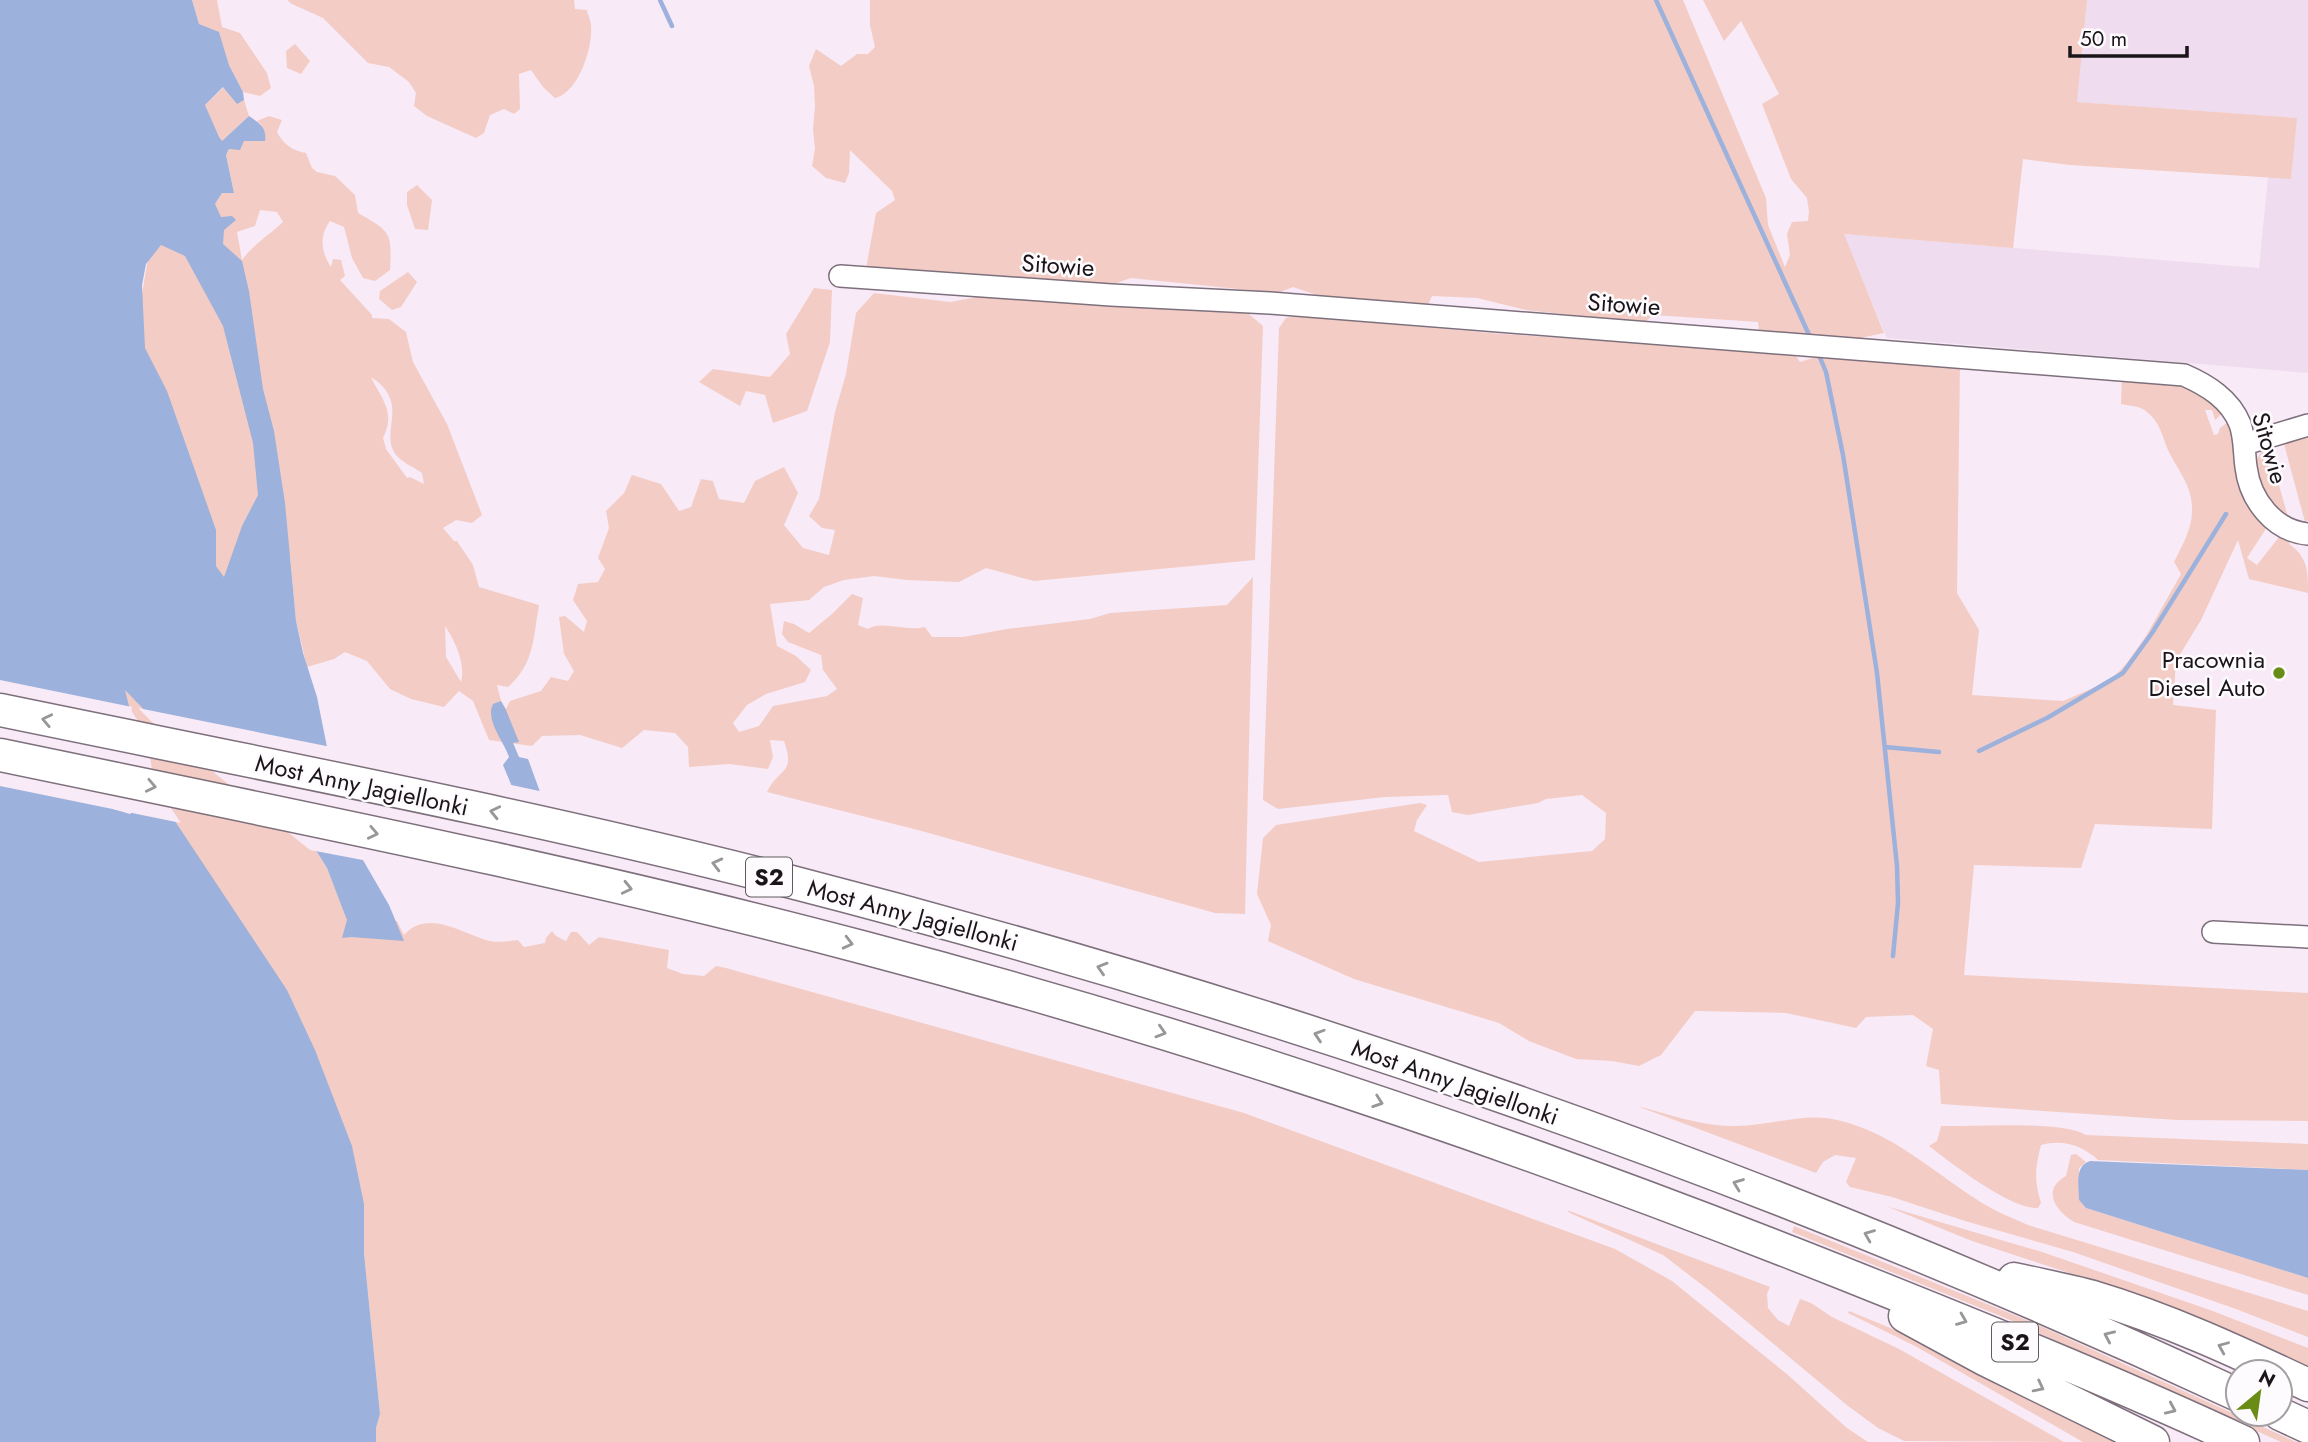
<svg xmlns="http://www.w3.org/2000/svg" width="2308" height="1442" viewBox="0 0 2308 1442" font-family="Jost,sans-serif">
<style>
.built{fill:#f0dcef}
.green{fill:#f3cdc5;fill-rule:evenodd}
.water{fill:#9cb1db;fill-rule:evenodd}
.pier{fill:#f8eaf7}
.lines{fill:none;stroke-linecap:round;stroke-linejoin:round}
.stream{stroke:#9cb1db;stroke-width:4.5}
.minor-casing{stroke:#7d707c;stroke-width:24}
.highway-casing{stroke:#7d707c;stroke-width:35}
.minor{stroke:#fff;stroke-width:21}
.highway{stroke:#fff;stroke-width:32}
.oneway{stroke:#989698}
.poi-dot{fill:#688c15;stroke:#fefbfe;stroke-width:2.5}
.labels{text-anchor:middle;dominant-baseline:central;stroke-width:5;stroke-linejoin:round;paint-order:stroke}
.shield{fill:#fefbfe;stroke:#5e5a5e;stroke-width:2}
.shield-label{font-size:23px;font-weight:bold;fill:#1a1519}
.street-label{font-size:24px;fill:#1a1519;stroke:#fefbfe}
.poi-label{font-size:24px;fill:#1a1519;stroke:#fefbfe;text-anchor:end}
</style>
<rect width="100%" height="100%" fill="#f8eaf7"/>
<path class="built" d="M2087 0H2308V373L1887 338 1843 234 2259 268 2268 177 2291 178 2296 118 2076 102Z"/>
<path class="green" d="M192 0H217L222 27 240 33 267 73 271 88 260 96 243 92 229 65 219 33 199 24Z
M287 0H574L575 9 587 10C588 15 591 21 591 26 593 48 578 93 555 98L543 87 531 70 519 74 520 109 514 114 504 109 490 115 484 133 476 138 427 116 414 106 416 93 409 82 389 67 368 63 323 18 292 4Z
M870 0H1683L1766 198 1768 225 1785 267 1790 255 1787 234 1792 222 1808 221 1809 212 1807 198 1791 179 1762 104 1779 94 1741 21 1724 41 1703 0H2087L2077 102 2297 118 2291 179 2070 165 2023 159 2013 248 1844 234 1884 333 1842 342 1759 331 1758 322 1653 315 1644 323 1526 310 1477 298 1432 296 1425 311 1331 300 1293 287 1278 293 1131 278 1105 287 866 269 876 213 895 200 892 191 850 150 849 173 845 183 826 178 812 166 815 149 813 129 815 107 814 86 809 66 816 49 841 66 857 54H868L875 47 870 25Z
M295 44 310 61 301 74 287 68 286 51Z
M224 87 237 103 244 100 249 116 222 141 212 140 205 105Z
M269 116 282 120 277 132C283 144 293 151 306 153L312 168 317 172 335 176 355 195 358 213C391 232 392 232 390 270L375 281 363 278 352 258 344 227 330 221C319 236 321 252 331 267L333 259 341 260 345 276 340 280 372 315V318L389 319 406 332 413 362 447 424 482 515 472 523 456 520 443 528 454 541H457L473 565 479 587 539 605C533 638 535 663 508 687L497 685 501 701 506 709 510 701 541 691 551 677 568 681 574 671 564 654 559 617 565 616 584 632 587 621 573 600 578 584 598 582 605 569 598 558 609 528 606 511 624 493 632 475 661 484 679 511 691 507 701 479 713 481 719 499 744 503 755 481 784 467 798 493 784 525 803 548 829 555 835 530 822 528 809 516 819 499 835 412 846 374 856 313 874 293 950 302 983 296 1244 310 1263 326 1255 560 1034 581 986 568 959 582 907 580 874 576 844 580 824 587 809 600 770 604 777 646 796 656 811 670 805 682 766 694 747 705 733 723 739 732 759 726 773 706 827 696 837 689 823 670 821 655 788 642 782 634 784 621 794 624 809 633 832 614 852 594 863 598 858 625 868 629C882 620 906 632 925 627L932 637H963L1007 629 1090 619 1110 613 1227 605 1253 577 1245 914 1215 913 918 830 767 792C779 767 796 775 784 741L770 740 773 757 768 769 729 764 689 767 688 747 675 733 644 730 622 748 580 735 542 736 532 746 489 740 473 701 459 691 444 707 411 699 390 689 367 661 345 652 334 659 307 667 296 621 290 556 241 613 216 566 133 347 152 235 215 204 222 193H234L226 155 230 148 244 141 262 125 257 121ZM260 210 277 212 283 222C267 237 256 242 242 260L237 232 255 226ZM371 377C413 404 376 434 398 457 404 463 415 468 422 473L424 484 410 477 407 478 386 449 383 438C396 412 382 400 371 377ZM445 626C455 641 466 664 461 682L446 657Z
M417 185 432 200 428 230 415 229 407 205V192Z
M408 272 417 282 401 307 392 310 379 299 380 291Z
M814 288 832 290 830 342 807 411 773 423 765 395 746 391 740 406 699 382 713 369 770 377 790 354 786 334Z
M1296 316 1502 334 1794 353 1800 362 1829 353 1960 363 1957 593 1979 630 1972 695 2063 701 2110 681 2126 664 2146 636 2181 574 2174 562C2182 546 2192 529 2192 511 2193 486 2178 471 2168 450 2162 436 2160 422 2147 412 2141 406 2130 406 2121 404L2122 376 2179 383 2202 393 2223 413 2215 420 2212 410H2205L2214 435 2218 434 2220 428 2228 422 2267 527 2247 558 2257 565 2279 537 2290 542 2289 544C2308 557 2308 572 2308 593L2249 579 2238 540 2201 620 2176 661 2173 705 2216 710 2212 829 2095 824 2081 868 1974 865 1964 975 2308 993V1121L2177 1120 1941 1104 1939 1070 1926 1066 1933 1029 1913 1015 1866 1017 1856 1028 1786 1013 1695 1011 1661 1055 1639 1066 1612 1061 1576 1059 1529 1041 1499 1023 1354 979 1268 941 1271 925 1257 894 1263 838 1276 825 1420 803 1427 805 1417 820 1414 831 1479 862 1592 851 1605 839 1606 813 1582 795 1546 799 1538 803 1468 815 1452 812 1448 795 1385 797 1278 809 1263 800 1279 328 1286 318Z
M2308 432V520L2305 522 2284 444V441Z
M2268 446 2288 517C2268 502 2239 466 2268 446Z
M0 592 87 608 317 852 327 868 348 920 397 921 404 935C428 908 462 934 490 941 499 943 509 941 518 940L524 947 545 943 546 938 552 931 556 936 566 941 571 932H577L589 945 599 937 669 950 667 968 683 974 704 976 716 966 726 968 1244 1113 1615 1249 1672 1281 1788 1375 1847 1428 1868 1442H376V1428L380 1414 364 1253 155 791 147 735 129 707Z
M1637 1106C1669 1114 1703 1127 1736 1126 1770 1126 1804 1112 1837 1120 1891 1132 1931 1170 1976 1199 1992 1210 2010 1217 2028 1225L2308 1311V1337L2236 1309 2073 1252 1965 1221 1892 1197 1850 1187 1846 1182 1856 1158 1835 1155 1823 1162 1816 1173Z
M1941 1126C1975 1127 2060 1120 2086 1135L2308 1144V1170L2098 1160C2082 1145 2063 1139 2041 1145 2035 1169 2034 1180 2041 1203L2038 1208C2011 1210 1951 1163 1929 1146L1937 1141Z
M2076 1154 2086 1162 2079 1168V1200L2086 1208 2308 1278V1295L2074 1222C2054 1210 2042 1189 2066 1176L2071 1155Z
M1886 1206 2042 1252 2210 1310 2308 1348V1370L2180 1315 2066 1272 1972 1241Z
M1567 1210 1770 1287 1767 1294 1768 1308 1778 1320 1789 1326 1800 1299 1811 1303 1832 1317 1899 1349 2064 1442 1904 1441 1878 1428 1848 1406 1710 1291 1663 1255 1570 1213Z
M1794 1226 2029 1321 2296 1442H2281L2003 1317 1792 1232Z
M1849 1311 1917 1339 2113 1442H2083L1915 1346 1848 1313Z"/>
<path class="water" d="M0 0H192L199 24 219 32 229 65 243 92 244 100 237 104 223 87 205 105 219 137 222 141 249 116C259 123 267 127 265 141H244L240 150 229 149 226 155 234 193H222L215 204 221 217 232 216 236 220 224 230 223 244 242 261 249 291 263 389 274 431 285 503 296 621 303 653 317 697 327 747 363 860 389 905 404 941 351 937 342 938 347 920 327 868 317 852 157 723 125 690 129 706 113 809 130 814 155 791 287 990 315 1050 352 1146 364 1204V1253L380 1414 376 1428V1442H0ZM161 245 185 256 223 326 253 443 258 495 242 526 224 577 216 566V530L167 391 145 348 142 285 146 264Z
M501 701 506 710 519 742 513 743 519 757 528 759 547 811 521 808 503 765 509 757C503 740 485 720 493 704Z
M2090 1161 2308 1170V1278L2086 1208 2079 1200C2079 1186 2074 1166 2090 1161Z"/>
<path class="pier" d="M0 680 132 707 117 806 129 810 153 788 158 789 181 823 0 786Z
M138 708 331 747 368 861 310 850 155 725Z
M507 784 544 792 550 810 518 809Z"/>
<g class="lines">
<path class="stream" d="M660 0 672 26
M1656 0 1810 337
M1818 353 1826 372 1843 455 1877 673 1897 866 1898 903 1893 956
M1885 747 1939 752
M1979 751 2047 718 2123 673 2152 633 2226 514"/>
<defs>
<path id="minor" d="M840 276 1111 295 1270 303 2184 375C2207 385 2230 399 2240 424 2245 438 2244 453 2246 467 2250 500 2274 531 2308 534
M2245 444 2308 425
M2213 932 2308 937"/>
<path id="highway" d="M0 710C262 764 525 814 784 880 1282 1008 1771 1177 2238 1395
M0 755C289 815 579 872 865 948 1196 1035 1521 1145 1840 1272 1975 1326 2110 1380 2243 1442
M2014 1279C2040 1285 2067 1290 2093 1297 2167 1319 2238 1352 2308 1385
M1905 1316 1986 1360 2153 1442
M2280 1414 2308 1427"/>
</defs>
<use href="#minor" class="minor-casing"/>
<use href="#highway" class="highway-casing"/>
<use href="#minor" class="minor"/>
<use href="#highway" class="highway"/>
</g>
<defs><path id="oneway-chevron" d="M-2-3.5L2.5 0L-2 3.5" fill="none" stroke-width="1.6" stroke-linecap="round" stroke-linejoin="round" transform="scale(1.75)"/></defs>
<g class="oneway">
<use href="#oneway-chevron" transform="translate(47 720) rotate(-168)"/>
<use href="#oneway-chevron" transform="translate(151 786) rotate(12)"/>
<use href="#oneway-chevron" transform="translate(495 812) rotate(-167)"/>
<use href="#oneway-chevron" transform="translate(373 833) rotate(12)"/>
<use href="#oneway-chevron" transform="translate(717 864) rotate(-166)"/>
<use href="#oneway-chevron" transform="translate(627 888) rotate(13)"/>
<use href="#oneway-chevron" transform="translate(848 943) rotate(14)"/>
<use href="#oneway-chevron" transform="translate(1102 968) rotate(-163)"/>
<use href="#oneway-chevron" transform="translate(1161 1032) rotate(17)"/>
<use href="#oneway-chevron" transform="translate(1319 1035) rotate(-162)"/>
<use href="#oneway-chevron" transform="translate(1378 1102) rotate(19)"/>
<use href="#oneway-chevron" transform="translate(1738 1184) rotate(-159)"/>
<use href="#oneway-chevron" transform="translate(1869 1235) rotate(-158)"/>
<use href="#oneway-chevron" transform="translate(1962 1320) rotate(22)"/>
<use href="#oneway-chevron" transform="translate(2109 1336) rotate(-156)"/>
<use href="#oneway-chevron" transform="translate(2223 1347) rotate(-157)"/>
<use href="#oneway-chevron" transform="translate(2039 1387) rotate(27)"/>
<use href="#oneway-chevron" transform="translate(2171 1409) rotate(24)"/>
</g>
<circle class="poi-dot" cx="2279" cy="673" r="7"/>
<g class="labels">
<g class="shield">
<rect x="746" y="857.5" width="46" height="39" rx="5"/>
<rect x="1992" y="1322.5" width="46" height="39" rx="5"/>
</g>
<g class="shield-label">
<text x="769" y="877">S2</text>
<text x="2015" y="1342">S2</text>
</g>
<g class="street-label">
<text transform="translate(1058 265) rotate(4)">Sitowie</text>
<text transform="translate(1624 304) rotate(4)">Sitowie</text>
<text transform="translate(2270 448) rotate(74)">Sitowie</text>
<text transform="translate(362 785) rotate(12)">Most Anny Jagiellonki</text>
<text transform="translate(913 915) rotate(15)">Most Anny Jagiellonki</text>
<text transform="translate(1455 1082) rotate(19)">Most Anny Jagiellonki</text>
</g>
<g class="poi-label">
<text x="2265" y="659">Pracownia<tspan x="2265" dy="28">Diesel Auto</tspan></text>
</g>
</g>
<g transform="translate(2259 1393) rotate(29)"><circle r="33" fill="#fefbfe" stroke="#a39fa2" stroke-width="2"/>
<path d="M0-5L12 26L0 18L-12 26Z" fill="#688c15"/>
<text y="-10" font-size="19" font-weight="bold" text-anchor="middle" fill="#1a1519">N</text>
</g>
<path d="M2070 46v10h117v-10" fill="none" stroke="#1a1519" stroke-width="3.5"/>
<text x="2080" y="46" font-size="21" fill="#1a1519" stroke="#fefbfe" stroke-width="5" paint-order="stroke">50 m</text>
</svg>
